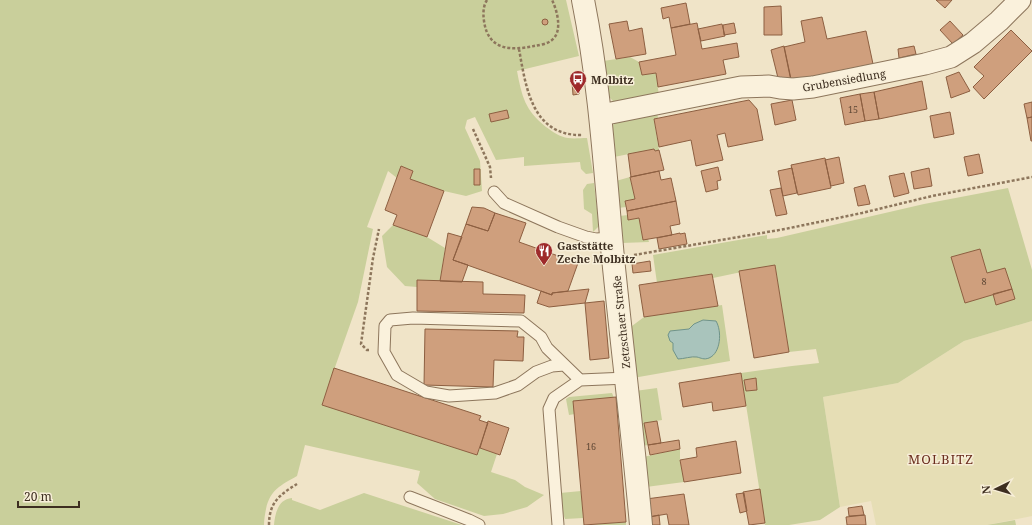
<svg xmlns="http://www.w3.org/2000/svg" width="1032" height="525" viewBox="0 0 1032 525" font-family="'Noto Serif',serif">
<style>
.farmland{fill:#e6deb5}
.green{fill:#c9cf9b;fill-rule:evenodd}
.water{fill:#a9c4bc;stroke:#6f938a}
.building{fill:#cf9f7d;stroke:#8d5f41}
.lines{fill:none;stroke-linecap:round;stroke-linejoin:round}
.service-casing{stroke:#8d765c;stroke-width:13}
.minor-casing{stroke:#8d765c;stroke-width:23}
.tertiary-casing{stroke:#8d765c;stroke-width:24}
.path{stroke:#8d765c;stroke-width:2.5;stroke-dasharray:3 2;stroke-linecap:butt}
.service{stroke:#faf1dc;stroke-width:11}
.minor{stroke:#faf1dc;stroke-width:21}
.tertiary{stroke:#faf1dc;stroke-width:22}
.labels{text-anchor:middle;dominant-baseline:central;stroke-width:3;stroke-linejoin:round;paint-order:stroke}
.number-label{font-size:9px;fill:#624a37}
.poi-label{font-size:11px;font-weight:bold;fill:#3d2e20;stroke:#f7eed8;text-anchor:start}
.street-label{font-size:11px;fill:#3d2e20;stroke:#f7eed8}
.quarter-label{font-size:13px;letter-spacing:1px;fill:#6b2e1e;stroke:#f7eed8}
</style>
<rect width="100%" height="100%" fill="#f0e4c8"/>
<path class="farmland" d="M1032 321V516L987 525H876L871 501 840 507 823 397 898 383 964 341Z"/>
<path class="green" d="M0 0H566L579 56 517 71C522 97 525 110 546 127 553 132 560 137 568 138 574 139 581 138 587 138L593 173 586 174 581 169 580 162 524 166V157L496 160 475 117 467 120 465 128 480 161 482 191 466 196 444 191 410 179 413 171 401 166 397 178 388 171 367 227 373 229 358 302 322 404 477 455 480 448 497 454 491 472 515 480 525 487 544 495 527 507 503 514 484 516 435 499 417 483 420 471 305 445 297 476C281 485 270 490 266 509 265 514 264 520 264 525H0ZM507 110 508 118 491 122Z
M630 57 639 62 642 75 656 73 659 96 616 104 608 96 603 61Z
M657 110 658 119 654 120 659 150 655 151 654 149 614 157 612 127 618 117Z
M630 177 635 199 625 201 626 207 618 208 616 181Z
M594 183 599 226 593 232 592 214 584 209 583 190 587 184Z
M1008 188 1032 270V321L964 341 898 383 823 397 840 507 820 520 789 525H765L741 373 792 366 819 363 816 349 789 352 775 265 713 278 712 274 657 283 653 255 767 235V239L777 238 924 204Z
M628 215 629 220 639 218 643 240 648 239 649 242 622 243 619 216Z
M393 225 427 237 445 248 440 281 417 287 405 286 387 267 382 236Z
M722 305 730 361 633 378 628 329 644 317Z
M657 388 662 420 645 423 648 445 642 446 635 391Z
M612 393 614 398 575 414 569 415 566 399 569 397Z
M680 449V460L684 482 646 487 643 457Z
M581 491 583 518 565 519 559 502 560 493Z
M364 493 462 525H274C275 514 278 499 292 498V500L320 510Z
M1015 520 1016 525H987Z
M626 522V525H586Z"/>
<path class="water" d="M703 320 716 321C722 331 721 353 709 358 704 360 701 358 697 357 692 356 683 359 678 359L673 350V343L670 341 668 335 670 331 689 329 694 324Z"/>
<path class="building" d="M936 0H952L945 8Z
M686 3 690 24 671 28 669 17 663 19 661 8Z
M781 6 782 35H764V7Z
M822 17 827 39 866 31 873 64 791 81 784 47 805 42 801 21Z
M542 22a3 3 0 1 1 6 0a3 3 0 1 1-6 0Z
M627 21 629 31 642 28 646 54 616 59 609 24Z
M950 21 963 35 953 44 940 30Z
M697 23 702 49 737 43 739 57 723 60 726 74 658 87 656 73 642 75 639 62 676 55 671 28Z
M734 23 736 33 724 35 723 25Z
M722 24 725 36 701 41 698 29Z
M1011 30 1032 51 984 99 973 87 984 76 974 67Z
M784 46 791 79 779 82 771 50Z
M914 46 916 54 899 58 898 49Z
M959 72 970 91 951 98 946 77Z
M578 81 579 94 573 95 572 82Z
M922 81 927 109 879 119 874 92Z
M874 92 879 119 865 121 860 94Z
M860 94 865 121 845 125 840 98Z
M749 100 757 109 763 140 728 147 725 133 717 135 723 160 696 166 691 140 659 147 654 119Z
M792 100 796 120 775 125 771 104Z
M1032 102V117L1027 118 1024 104Z
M507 110 509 118 491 122 489 114Z
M950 112 954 134 934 138 930 116Z
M1032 117V141H1031L1027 118Z
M654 149 655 151 659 150 664 170 631 177 628 154Z
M979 154 983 173 968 176 964 157Z
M839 157 844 183 831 186 825 160Z
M825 158 831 188 798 195 791 165Z
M401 166 413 171 410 179 444 191 427 237 393 225 397 215 385 210Z
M718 167 721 180 717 181 718 189 706 192 701 171Z
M792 168 797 193 783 196 778 171Z
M929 168 932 186 914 189 911 172Z
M474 169H480V185H474Z
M659 171 661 180 671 178 676 201 627 211 625 201 635 199 630 177Z
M904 173 909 193 894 197 889 176Z
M865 185 870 204 858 206 854 188Z
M781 188 787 214 776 216 770 190Z
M676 201 680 224 670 226 672 235 643 240 639 218 628 220 627 211Z
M472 207 484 208 495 213 488 231 466 224Z
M495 213 526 223 519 242 578 263 568 291 552 293V295L453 260 466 224 488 231Z
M448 233 462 237 453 260 468 265 462 282 440 281Z
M680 233V234L685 233 687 244 659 249 657 238Z
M980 249 987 273 1005 268 1012 289 965 303 951 257Z
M650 261 651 271 633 273 632 264Z
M775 265 789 352 754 358 739 271Z
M712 274 718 306 644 317 639 285Z
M417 280 483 282V294L525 295 524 313 417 311Z
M589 289 585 303 549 307 537 303 541 291 552 295V293Z
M1012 289 1015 299 996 305 993 294Z
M604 301 609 358 590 360 585 303Z
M425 329 518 331 517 337H524L523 361 494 360 493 387 424 385Z
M334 368 481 416 479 420 488 423 477 455 322 405Z
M741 373 746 406 713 411 712 402 683 407 679 383Z
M756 378 757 390 746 391 744 380Z
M616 397 626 522 584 525 573 401Z
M488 421 509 428 500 455 480 448Z
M657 421 661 443 648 445 644 423Z
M679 440 680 449 650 455 648 445Z
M736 441 741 473 684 482 680 460 697 457 696 448Z
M760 489 765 523 749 525 743 492Z
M744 493 747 511 740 513 736 494Z
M684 494 689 525H669L667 514 649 517 646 499Z
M862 506 864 515 849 516 848 508Z
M659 515 660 525H650L649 517Z
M865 515 866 525H847L846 517Z"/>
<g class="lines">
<defs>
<path id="service" d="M494 192 504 203 558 227 586 237 596 239 612 238
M564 365 552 366 536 372 518 385 495 393 449 396 426 392 397 375 384 352 385 326 390 320 413 318 521 321 541 337 547 348 580 380
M410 497 469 520 479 525
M558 525 549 409 554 398 580 380 627 378"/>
<path id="minor" d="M601 115 741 87 769 86 780 88 793 89 813 87 925 64 951 57 973 43 999 21 1020 0"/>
<path id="tertiary" d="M583 0C600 85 605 171 613 258 622 347 633 436 641 525"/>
</defs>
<use href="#service" class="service-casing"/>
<use href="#minor" class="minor-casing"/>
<use href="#tertiary" class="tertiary-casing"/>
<path class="path" d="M487 0C483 6 483 14 484 21 488 50 510 51 534 46 540 45 549 44 554 38 562 29 557 10 552 0
M519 49C526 88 532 136 582 135
M473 129 490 167 491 178
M634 255 785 229 862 213 932 196 1032 177
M369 350H367L361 344 373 258 379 229
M269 525C269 503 279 495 297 484"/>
<use href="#service" class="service"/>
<use href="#minor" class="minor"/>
<use href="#tertiary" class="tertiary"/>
</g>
<defs>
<symbol id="bus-pin" viewBox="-11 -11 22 30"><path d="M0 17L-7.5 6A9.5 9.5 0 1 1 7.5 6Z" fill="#9e2a2b" stroke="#f7eed8"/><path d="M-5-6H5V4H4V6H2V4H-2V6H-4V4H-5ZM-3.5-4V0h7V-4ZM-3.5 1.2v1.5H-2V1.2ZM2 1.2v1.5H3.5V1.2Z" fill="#fff"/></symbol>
<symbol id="restaurant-pin" viewBox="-11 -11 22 30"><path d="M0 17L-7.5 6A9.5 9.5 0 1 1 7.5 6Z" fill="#9e2a2b" stroke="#f7eed8"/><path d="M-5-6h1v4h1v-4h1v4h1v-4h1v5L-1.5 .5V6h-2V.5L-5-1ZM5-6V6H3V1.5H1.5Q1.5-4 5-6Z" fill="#fff"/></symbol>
</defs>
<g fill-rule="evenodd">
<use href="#bus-pin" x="568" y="69" width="20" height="27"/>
<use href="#restaurant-pin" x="534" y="241" width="20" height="27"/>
</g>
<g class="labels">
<g class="number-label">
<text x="853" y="109">15</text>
<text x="984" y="281">8</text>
<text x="591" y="446">16</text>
</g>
<g class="poi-label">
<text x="591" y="79">Molbitz</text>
<text x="557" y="245">Gaststätte<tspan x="557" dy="13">Zeche Molbitz</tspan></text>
</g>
<g class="street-label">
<text transform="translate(844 80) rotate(-10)">Grubensiedlung</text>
<text transform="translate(621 322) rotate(-96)">Zetzschaer Straße</text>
</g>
<g class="quarter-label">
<text x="941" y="459">MOLBITZ</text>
</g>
</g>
<g transform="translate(996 489) rotate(265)" stroke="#f7eed8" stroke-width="3" paint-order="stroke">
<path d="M0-3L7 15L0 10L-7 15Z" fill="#3d2e20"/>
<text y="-6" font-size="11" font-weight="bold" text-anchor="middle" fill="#3d2e20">N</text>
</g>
<path d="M18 501v6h61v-6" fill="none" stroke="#3d2e20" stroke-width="2"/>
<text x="24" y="501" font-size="12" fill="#3d2e20" stroke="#f7eed8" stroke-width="3" paint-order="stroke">20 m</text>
</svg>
